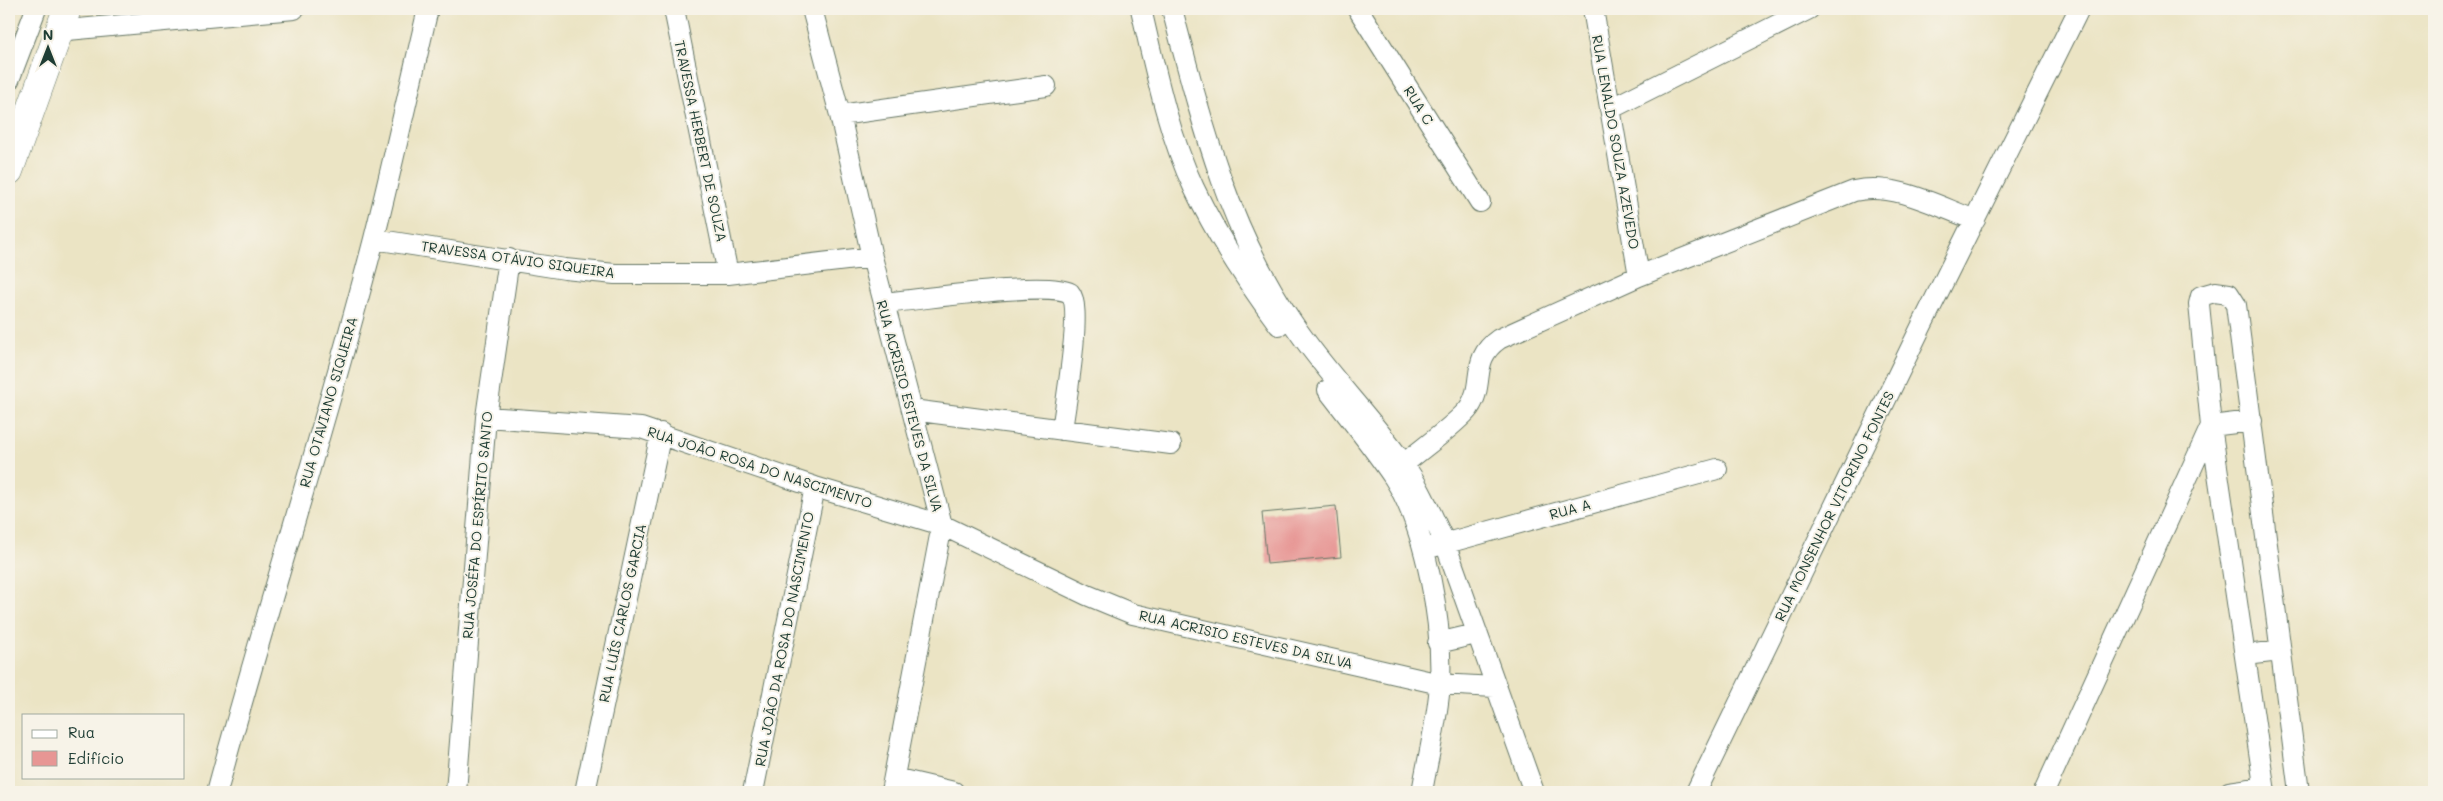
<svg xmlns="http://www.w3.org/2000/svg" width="2443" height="801" viewBox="0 0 2443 801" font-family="Mali,sans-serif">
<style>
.building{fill:#e79694}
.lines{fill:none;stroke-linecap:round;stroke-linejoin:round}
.minor-casing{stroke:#676;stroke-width:22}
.highway-casing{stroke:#676;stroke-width:29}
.minor{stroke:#fff;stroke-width:20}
.highway{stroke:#fff;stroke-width:28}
.labels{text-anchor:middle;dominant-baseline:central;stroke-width:4;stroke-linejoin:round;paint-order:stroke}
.street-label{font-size:14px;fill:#1f3d34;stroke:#f7f3e8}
</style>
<rect width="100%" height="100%" fill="#f7f3e8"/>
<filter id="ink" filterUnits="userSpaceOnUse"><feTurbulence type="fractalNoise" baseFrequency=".02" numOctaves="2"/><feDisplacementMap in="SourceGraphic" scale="10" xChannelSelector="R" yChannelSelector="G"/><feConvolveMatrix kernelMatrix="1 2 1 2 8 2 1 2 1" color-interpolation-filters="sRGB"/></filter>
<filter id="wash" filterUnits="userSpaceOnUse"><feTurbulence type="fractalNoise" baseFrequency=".0096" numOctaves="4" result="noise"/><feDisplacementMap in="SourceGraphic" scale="20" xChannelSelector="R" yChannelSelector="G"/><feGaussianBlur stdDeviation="1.12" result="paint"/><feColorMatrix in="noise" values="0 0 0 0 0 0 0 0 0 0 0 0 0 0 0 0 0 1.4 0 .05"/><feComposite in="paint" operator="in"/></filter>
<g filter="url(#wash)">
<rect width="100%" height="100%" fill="#ebe4c4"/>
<g id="blocks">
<path class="building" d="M1336 506 1341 557 1267 564 1262 513Z"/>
</g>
</g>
<g filter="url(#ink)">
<use href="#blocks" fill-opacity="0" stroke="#676" stroke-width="1"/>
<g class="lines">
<defs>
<path id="minor" d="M674 9 728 274
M812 9 840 115 872 257 942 525 1087 595 1133 614 1440 684 1495 687
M1141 9C1155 69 1168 133 1194 188 1217 237 1247 282 1279 325
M1172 9C1201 119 1227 227 1292 322 1325 372 1368 414 1402 462 1420 486 1432 516 1445 543L1534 792
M1358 9 1480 202
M1593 9 1639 276
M57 31 294 9
M9 80 36 9
M1610 109 1809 9
M840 115 1046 86
M374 239 565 269 615 274H728L872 257
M884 303C917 300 1047 280 1070 293 1083 307 1065 407 1062 430
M1328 390C1350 419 1374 448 1394 478 1426 529 1443 623 1440 683 1438 719 1428 757 1422 792
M912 410 1171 444
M486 417 641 428 815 487 942 525 891 792
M1393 469 1404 464C1420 450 1458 423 1469 408 1486 383 1469 360 1499 339L1639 276 1854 191C1895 182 1937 206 1975 220
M1432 547 1717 469
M1438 643 1476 634
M2246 655 2280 651
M894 778 954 792
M217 792C267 607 326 425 374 239 393 163 410 85 428 9
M456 792 486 417 509 259
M585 792 661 433
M753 792 815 487
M1696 792 1921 327 2079 9
M2044 792 2211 426 2252 421
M2229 792 2264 787
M2265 792 2211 426 2199 304 2201 296 2215 292 2229 294 2236 305 2299 792"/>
<path id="highway" d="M9 171 67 9"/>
</defs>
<use href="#minor" class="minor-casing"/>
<use href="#highway" class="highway-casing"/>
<use href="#minor" class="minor"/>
<use href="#highway" class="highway"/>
</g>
</g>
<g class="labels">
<g class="street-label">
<text transform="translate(1419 105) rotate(58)">RUA C</text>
<text transform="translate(701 141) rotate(78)">TRAVESSA HERBERT DE SOUZA</text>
<text transform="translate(1616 142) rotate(80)">RUA LENALDO SOUZA AZEVEDO</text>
<text transform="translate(518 259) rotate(8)">TRAVESSA OTÁVIO SIQUEIRA</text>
<text transform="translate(328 402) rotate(-74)">RUA OTAVIANO SIQUEIRA</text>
<text transform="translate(910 406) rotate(75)">RUA ACRISIO ESTEVES DA SILVA</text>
<text transform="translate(760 467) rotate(18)">RUA JOÃO ROSA DO NASCIMENTO</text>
<text transform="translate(1834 506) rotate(-64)">RUA MONSENHOR VITORINO FONTES</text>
<text transform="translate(1570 509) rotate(-15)">RUA A</text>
<text transform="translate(477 525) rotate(-85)">RUA JOSÉFA DO ESPÍRITO SANTO</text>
<text transform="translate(622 613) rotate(-78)">RUA LUÍS CARLOS GARCIA</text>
<text transform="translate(784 639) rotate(-79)">RUA JOÃO DA ROSA DO NASCIMENTO</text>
<text transform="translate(1246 639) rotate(13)">RUA ACRISIO ESTEVES DA SILVA</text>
</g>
</g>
<rect width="2443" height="801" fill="none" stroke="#f7f3e8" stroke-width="30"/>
<rect x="22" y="714" width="162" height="65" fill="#f7f3e8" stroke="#a1aaa0"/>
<rect x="32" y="730" width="25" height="8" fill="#ffffff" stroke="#a1aaa0"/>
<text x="68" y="738" font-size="15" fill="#1f3d34">Rua</text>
<rect x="32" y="751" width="25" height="15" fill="#e79694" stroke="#a1aaa0"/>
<text x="68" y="764" font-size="15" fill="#1f3d34">Edifício</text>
<g transform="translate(48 48)" stroke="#f7f3e8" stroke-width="4" paint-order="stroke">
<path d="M0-4L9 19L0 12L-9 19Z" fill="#1f3d34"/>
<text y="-8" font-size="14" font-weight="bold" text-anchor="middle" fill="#1f3d34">N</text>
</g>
</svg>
